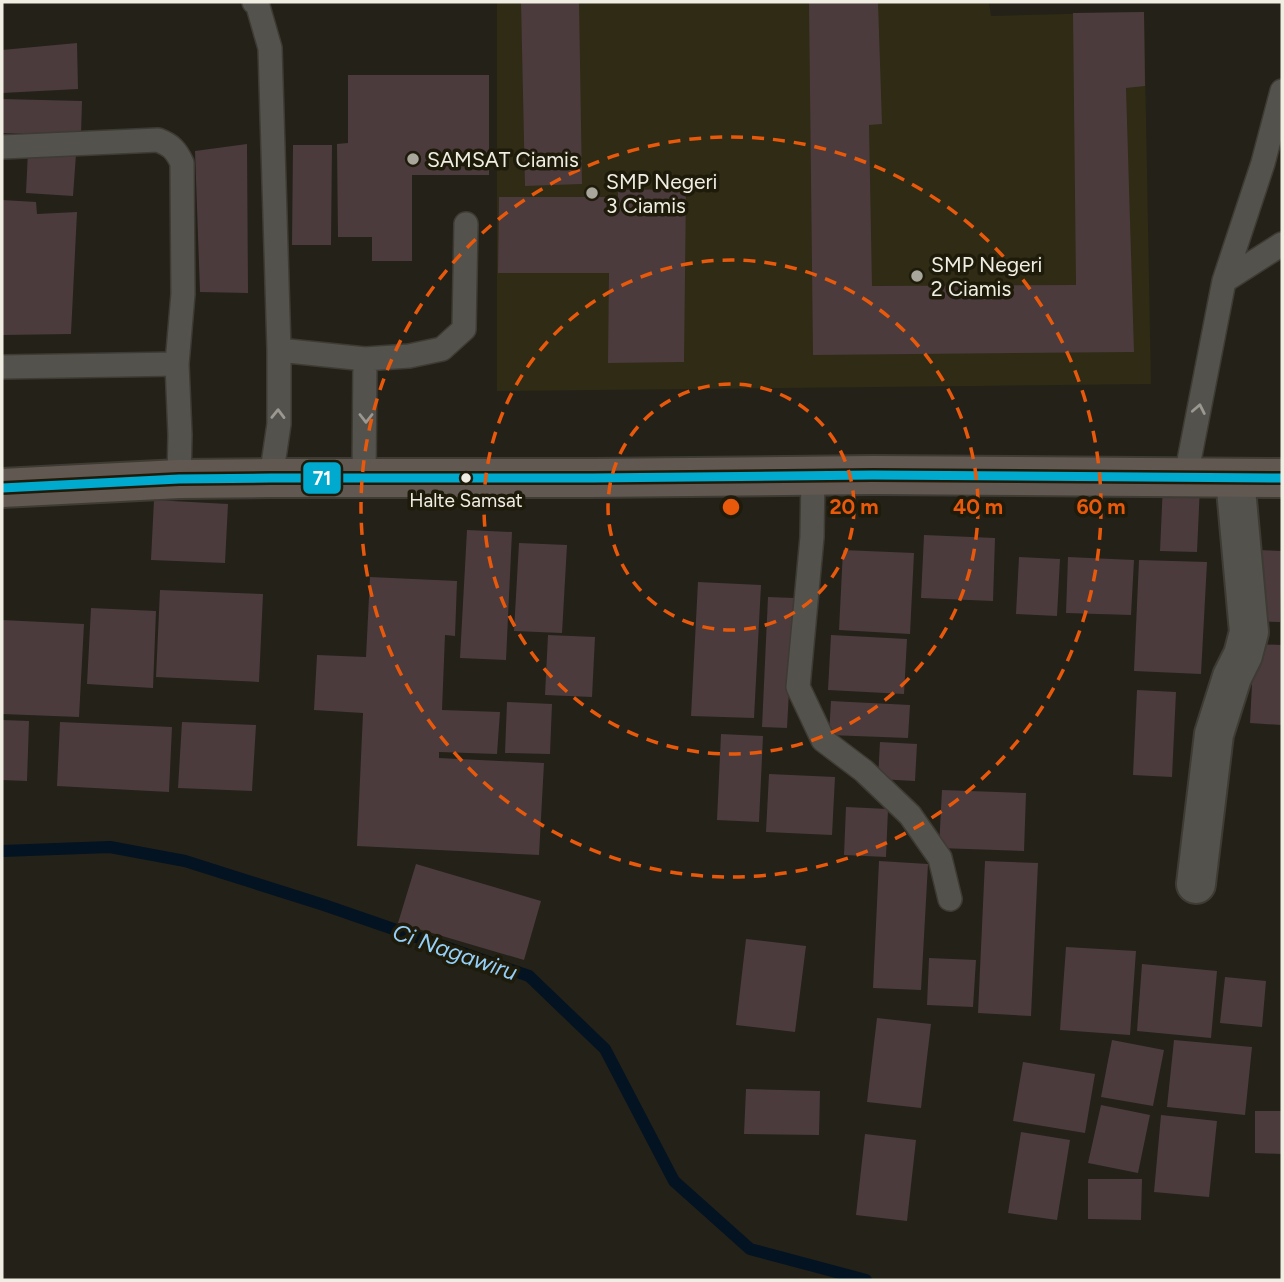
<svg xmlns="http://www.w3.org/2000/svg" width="1284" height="1282" viewBox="0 0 1284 1282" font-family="Figtree,sans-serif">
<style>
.built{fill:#2f2b15}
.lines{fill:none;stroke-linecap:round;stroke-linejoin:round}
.stream{stroke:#031321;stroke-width:12}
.building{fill:#4b3b3d}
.lane-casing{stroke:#3e3b34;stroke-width:26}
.street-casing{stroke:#3e3b34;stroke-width:42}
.highway-casing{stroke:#3e3b34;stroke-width:42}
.lane{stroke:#54524c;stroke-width:23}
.street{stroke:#54524c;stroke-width:38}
.highway{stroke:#615851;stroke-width:38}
.bus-1-casing{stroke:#1e1b0a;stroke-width:14}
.bus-1{stroke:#00a9ce;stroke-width:9}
.oneway{stroke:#9a9890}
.ring{fill:none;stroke:#e8590c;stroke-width:3.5;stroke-dasharray:12 9}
.poi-dot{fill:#a9a69c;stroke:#1e1b0a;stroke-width:2.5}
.bus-dot{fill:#f0eee3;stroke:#1e1b0a;stroke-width:2.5}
.labels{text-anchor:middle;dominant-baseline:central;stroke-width:7;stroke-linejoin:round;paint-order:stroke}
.bus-label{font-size:19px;fill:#f0eee3;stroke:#1e1b0a}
.poi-label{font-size:21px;fill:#f0eee3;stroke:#1e1b0a;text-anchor:start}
.water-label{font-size:23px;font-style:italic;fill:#95d0fa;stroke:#1e1b0a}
.centre{fill:#e8590c;stroke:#1e1b0a;stroke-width:3.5}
.ring-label{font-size:21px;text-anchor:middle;font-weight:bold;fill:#e8590c;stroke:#1e1b0a;stroke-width:7;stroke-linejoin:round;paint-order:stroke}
.line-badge{stroke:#1e1b0a;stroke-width:2.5}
.badge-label{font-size:19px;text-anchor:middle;font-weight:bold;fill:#fff}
</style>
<rect width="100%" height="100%" fill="#242118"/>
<path class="built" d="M497 2H989L991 16 1144 12 1151 384 497 391Z"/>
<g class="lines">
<path class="stream" d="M2 851 110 847 185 861 324 905 529 976 605 1049 674 1181 750 1249 866 1280"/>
</g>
<path class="building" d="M521 2H579L582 184 525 186Z
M809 2H878L882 124 869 125 872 286 1076 285 1073 13 1144 12 1145 86 1126 88 1134 352 813 355Z
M77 43 78 89 2 93V50Z
M348 75H489V175H412V261H372V237H338L337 144 348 143Z
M2 99 82 101 81 135 2 133Z
M247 144 248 293 200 292 195 151Z
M293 145H332L331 245H292Z
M28 151 76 154 73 196 26 193Z
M686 189 684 362 608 363 609 273H498L499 197H618V190Z
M2 200 36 202 37 214 77 212 71 334 2 335Z
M1163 484 1200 486 1197 552 1160 551Z
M154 500 228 504 225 563 151 560Z
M467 530 512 532 506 660 460 658Z
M924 535 995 538 993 601 921 598Z
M519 543 567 545 562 633 514 631Z
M843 550 914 553 910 634 839 630Z
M1256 550 1282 551 1280 622 1253 621Z
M1019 557 1060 559 1057 616 1016 614Z
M1068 557 1134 560 1131 615 1066 613Z
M1139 560 1207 562 1201 674 1134 671Z
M370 577 457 581 455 636 445 635 442 710 500 712 497 754 439 752V758L544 763 539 855 357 846 363 713 314 710 317 655 366 657Z
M698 582 761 585 754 718 691 716Z
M160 590 263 594 259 682 156 677Z
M768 597 794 598 787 728 762 727Z
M91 608 156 611 153 688 87 684Z
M2 620 84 624 79 717 2 714Z
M548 635 595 637 592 697 545 695Z
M831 635 907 639 904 694 828 690Z
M1254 644 1282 645V725L1250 723Z
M1137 690 1176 692 1172 777 1133 775Z
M831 701 910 705 908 738 829 735Z
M507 702 552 704 550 754 505 753Z
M2 720 29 721 27 781 2 780Z
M60 722 172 727 169 792 57 786Z
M182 722 256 725 252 791 178 788Z
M721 734 763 736 759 822 717 820Z
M880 742 917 744 915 781 878 779Z
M769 774 835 777 832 835 766 832Z
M942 790 1026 793 1024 851 939 848Z
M846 807 888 809 886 857 844 855Z
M879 861 928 864 921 990 873 988Z
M985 861 1038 863 1031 1016 978 1013Z
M416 864 541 901 524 960 398 923Z
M746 939 806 946 795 1032 736 1025Z
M1066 947 1136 951 1130 1035 1060 1030Z
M929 958 976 960 973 1007 927 1005Z
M1142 964 1217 971 1211 1038 1137 1031Z
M1225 977 1266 981 1262 1027 1220 1023Z
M877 1018 931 1024 921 1108 867 1102Z
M1112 1040 1164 1050 1153 1106 1101 1097Z
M1174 1040 1252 1047 1245 1115 1167 1107Z
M1023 1062 1095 1074 1085 1133 1013 1121Z
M746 1089 820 1091 819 1135 744 1134Z
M1101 1105 1150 1115 1138 1173 1088 1163Z
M1255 1111H1282V1154L1255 1153Z
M1161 1115 1217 1121 1209 1197 1154 1192Z
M1021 1132 1070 1140 1057 1220 1008 1213Z
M865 1134 916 1140 907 1221 856 1215Z
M1088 1179H1142L1141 1220 1088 1219Z"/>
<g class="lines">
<defs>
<path id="lane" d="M254 2 257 3 270 48 279 350V424L271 478
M2 147 158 140C171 145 176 150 182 163L183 294 177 364 180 435 179 479
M1224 281 1282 244
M279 350 365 359 409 356 442 349 464 329 466 224
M2 367 177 364
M813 476 812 537 798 687 823 740 864 771 910 815 940 858 950 899
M1186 476 1224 281 1263 163 1282 91
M364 478 365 359"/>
<path id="street" d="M1196 884 1214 734 1232 677 1243 655 1249 632 1235 478"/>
<path id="highway" d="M2 488 179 479 271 478H593L873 475 1282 478"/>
</defs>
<use href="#lane" class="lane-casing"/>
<use href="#street" class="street-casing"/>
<use href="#highway" class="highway-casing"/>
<use href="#lane" class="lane"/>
<use href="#street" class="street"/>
<use href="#highway" class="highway"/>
<defs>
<path id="bus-1" d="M2 488 179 479 271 478H593L873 475 1282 478"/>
</defs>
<use href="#bus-1" class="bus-1-casing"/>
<use href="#bus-1" class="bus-1"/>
</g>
<defs><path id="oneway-chevron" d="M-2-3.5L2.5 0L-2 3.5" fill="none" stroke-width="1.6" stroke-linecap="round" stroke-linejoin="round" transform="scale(1.75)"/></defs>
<g class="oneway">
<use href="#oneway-chevron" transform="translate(1199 409) rotate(-79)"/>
<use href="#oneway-chevron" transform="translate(278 414) rotate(-89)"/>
<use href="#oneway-chevron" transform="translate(366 418) rotate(90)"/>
</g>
<g class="ring">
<circle cx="731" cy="507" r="123"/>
<circle cx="731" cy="507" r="247"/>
<circle cx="731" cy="507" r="370"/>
</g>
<g class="poi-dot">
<circle cx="413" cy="159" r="7"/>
<circle cx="592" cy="193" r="7"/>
<circle cx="917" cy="276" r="7"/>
</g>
<circle class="bus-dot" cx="466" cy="478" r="6"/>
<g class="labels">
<g class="bus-label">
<text x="466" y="500">Halte Samsat</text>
</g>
<g class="poi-label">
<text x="427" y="159">SAMSAT Ciamis</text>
<text x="606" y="181">SMP Negeri<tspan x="606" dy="24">3 Ciamis</tspan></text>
<text x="931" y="264">SMP Negeri<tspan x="931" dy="24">2 Ciamis</tspan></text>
</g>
<g class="water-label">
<text transform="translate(455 952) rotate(19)">Ci Nagawiru</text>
</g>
</g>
<circle cx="731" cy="507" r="10" class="centre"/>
<g class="ring-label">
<text x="854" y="514">20 m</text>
<text x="978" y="514">40 m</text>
<text x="1101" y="514">60 m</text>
</g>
<rect class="line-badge" x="302" y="461" width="40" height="34" rx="7" fill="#00a9ce"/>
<g class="badge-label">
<text x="322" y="485">71</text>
</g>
<rect width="1284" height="1282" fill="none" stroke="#f0eee3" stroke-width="7"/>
</svg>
